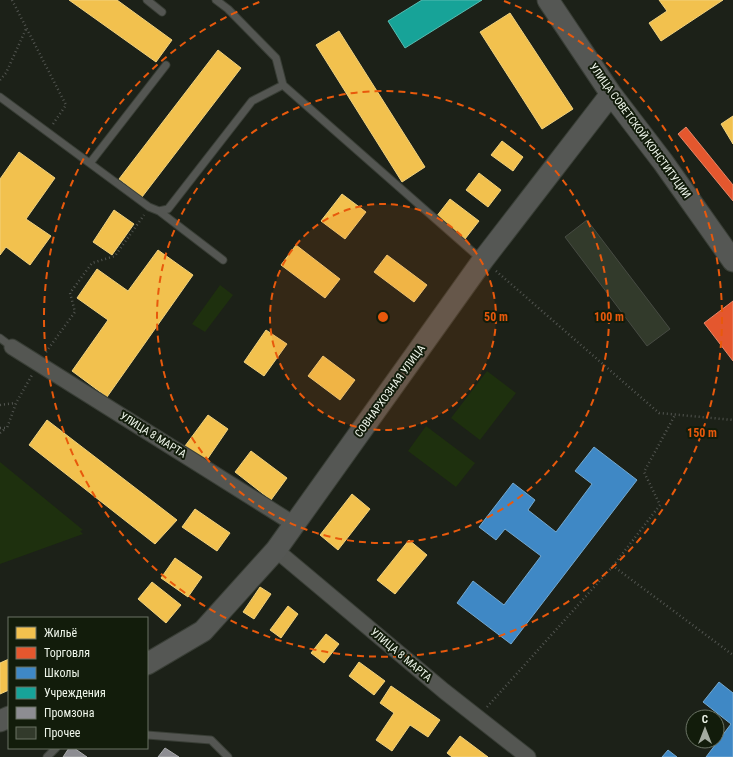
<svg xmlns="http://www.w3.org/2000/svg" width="733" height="757" viewBox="0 0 733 757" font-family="'Roboto Condensed',sans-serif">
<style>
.green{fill:#1e300e}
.homes{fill:#f2c14e;stroke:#f1d17d}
.shops{fill:#e4572e;stroke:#e78666}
.schools{fill:#3f88c5;stroke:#74a9d0}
.public{fill:#17a398;stroke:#58bcb1}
.industry{fill:#8d8d92;stroke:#aaacac}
.building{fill:#323a2b;stroke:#474b43}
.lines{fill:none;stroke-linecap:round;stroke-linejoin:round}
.lane-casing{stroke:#393e36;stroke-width:9}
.street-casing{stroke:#393e36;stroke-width:17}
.secondary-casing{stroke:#393e36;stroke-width:23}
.path{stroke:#525550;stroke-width:2.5;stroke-dasharray:1 3;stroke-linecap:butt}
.lane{stroke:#545652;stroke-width:7}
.street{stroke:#545652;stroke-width:15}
.secondary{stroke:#555754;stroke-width:21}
.ring{fill:none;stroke:#e8590c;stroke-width:2;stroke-dasharray:7 5}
.labels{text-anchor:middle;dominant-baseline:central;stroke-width:4;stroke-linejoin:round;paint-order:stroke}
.street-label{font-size:11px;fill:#eef5ea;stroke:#121c0b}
.centre{fill:#e8590c;stroke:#121c0b;stroke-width:2}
.ring-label{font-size:12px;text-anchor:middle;font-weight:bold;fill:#e8590c;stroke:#121c0b;stroke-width:4;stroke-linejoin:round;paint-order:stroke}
</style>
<rect width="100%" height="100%" fill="#1c2118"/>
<path class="green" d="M220 285 233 295 205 332 192 324Z
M487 371 516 393 480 440 451 418Z
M426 426 475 463 456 487 408 451Z
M0 462 83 530 80 531 83 534 0 564Z"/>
<path class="homes" d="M69 0H117L172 40 156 62Z
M659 0H723L661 41 649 23 667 11Z
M510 13 573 109 542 129 480 32Z
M339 31 425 167 402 182 316 45Z
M218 50 241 68 142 197 119 179Z
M733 116V144L721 124Z
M502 141 523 157 513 171 491 155Z
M19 152 55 178 26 219 51 236 30 265 6 247 0 255V179Z
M479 173 501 190 488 207 466 190Z
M342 194 366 212 345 239 321 221Z
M450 199 479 221 465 239 436 217Z
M114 210 134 224 112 255 93 242Z
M296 245 340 279 325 298 281 265Z
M158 250 193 275 107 397 72 371 108 320 77 298 97 269 128 291Z
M387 255 427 285 414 302 374 272Z
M266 330 287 344 264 376 244 362Z
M323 356 355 380 340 400 308 376Z
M208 415 228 429 206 461 185 446Z
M47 420 177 520 155 544 29 445Z
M251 451 287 478 271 500 235 472Z
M352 494 370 509 338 550 320 535Z
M195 509 230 533 217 551 182 527Z
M409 540 427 555 395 594 377 580Z
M175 558 202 577 188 597 161 578Z
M152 582 181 605 166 623 138 599Z
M260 587 271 594 254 619 243 612Z
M288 606 298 614 281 638 270 630Z
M326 634 339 644 324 663 311 653Z
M9 659V690L0 694V663Z
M359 662 385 681 374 695 349 676Z
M391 686 440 720 428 737 410 725 392 751 376 740 394 713 380 703Z
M460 736 488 757H452L447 753Z"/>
<path class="shops" d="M686 127 733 185V201L678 134Z
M733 301V361L704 323Z"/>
<path class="schools" d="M594 447 637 480 511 644 457 603 473 581 504 605 541 556 505 529 496 540 479 527 513 483 535 500 528 510 556 532 592 484 575 471Z
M719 682 733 693V757H706L731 724 703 702Z
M668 750 677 757H662Z"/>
<path class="public" d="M422 0H482L405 48 388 21Z"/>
<path class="industry" d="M69 748H74L87 757H63Z
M165 748 179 757H158Z"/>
<path class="building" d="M587 220 670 329 647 346 565 237Z"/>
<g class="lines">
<defs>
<path id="lane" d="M147 0 162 12
M216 0 228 9 276 58 283 85 482 260
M0 97 149 207 159 211 168 209 252 101 283 85
M90 163 166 65
M159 211 223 260
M0 338 12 347
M147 735 211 740 228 757
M47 757 56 748"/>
<path id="street" d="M12 347 294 524
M276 550 444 691 528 757"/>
<path id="secondary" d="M548 0 611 94 663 162 733 261
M147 664 203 631 276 550 483 260 611 94
M0 721 9 717"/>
</defs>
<use href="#lane" class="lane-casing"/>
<use href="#street" class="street-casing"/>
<use href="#secondary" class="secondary-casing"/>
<path class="path" d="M12 0 66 105 53 124
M0 80 6 73 26 29
M496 271 659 413 733 420
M46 352 75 312 70 293 92 263 115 256 144 215
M0 405 15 403
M0 428H7L16 403 32 375
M0 433 6 428
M613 566 660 505 644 472 675 415
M487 707 613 566 733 655"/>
<use href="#lane" class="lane"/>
<use href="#street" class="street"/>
<use href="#secondary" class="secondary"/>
</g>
<circle cx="383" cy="317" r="113" fill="#e8590c" fill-opacity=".12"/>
<g class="ring">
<circle cx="383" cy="317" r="113"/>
<circle cx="383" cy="317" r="226"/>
<path d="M504 1A339 339 0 1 1 262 1"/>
</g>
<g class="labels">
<g class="street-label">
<text transform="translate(640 131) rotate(54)">УЛИЦА СОВЕТСКОЙ КОНСТИТУЦИИ</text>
<text transform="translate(390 391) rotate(-54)">СОВНАРХОЗНАЯ УЛИЦА</text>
<text transform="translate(153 435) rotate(32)">УЛИЦА 8 МАРТА</text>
<text transform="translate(401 655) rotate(40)">УЛИЦА 8 МАРТА</text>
</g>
</g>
<circle cx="383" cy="317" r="6" class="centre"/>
<g class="ring-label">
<text x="496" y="321">50 m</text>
<text x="609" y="321">100 m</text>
<text x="702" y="437">150 m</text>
</g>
<rect x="8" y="617" width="140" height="132" fill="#121c0b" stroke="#6a7364"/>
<rect x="16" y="627" width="20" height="12" fill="#f2c14e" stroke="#6a7364"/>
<text x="44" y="637" font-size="12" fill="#eef5ea">Жильё</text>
<rect x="16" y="647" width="20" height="12" fill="#e4572e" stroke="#6a7364"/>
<text x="44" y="657" font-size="12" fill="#eef5ea">Торговля</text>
<rect x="16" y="667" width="20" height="12" fill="#3f88c5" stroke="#6a7364"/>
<text x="44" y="677" font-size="12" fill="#eef5ea">Школы</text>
<rect x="16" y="687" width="20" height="12" fill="#17a398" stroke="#6a7364"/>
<text x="44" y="697" font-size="12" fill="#eef5ea">Учреждения</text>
<rect x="16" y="707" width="20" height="12" fill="#8d8d92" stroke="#6a7364"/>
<text x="44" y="717" font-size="12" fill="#eef5ea">Промзона</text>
<rect x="16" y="727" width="20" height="12" fill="#323a2b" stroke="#6a7364"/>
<text x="44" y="737" font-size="12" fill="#eef5ea">Прочее</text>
<g transform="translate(705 729)"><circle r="19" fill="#121c0b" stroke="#6a7364"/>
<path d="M0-3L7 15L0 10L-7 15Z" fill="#a4aba0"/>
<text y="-6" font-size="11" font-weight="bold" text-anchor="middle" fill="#eef5ea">С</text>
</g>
</svg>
